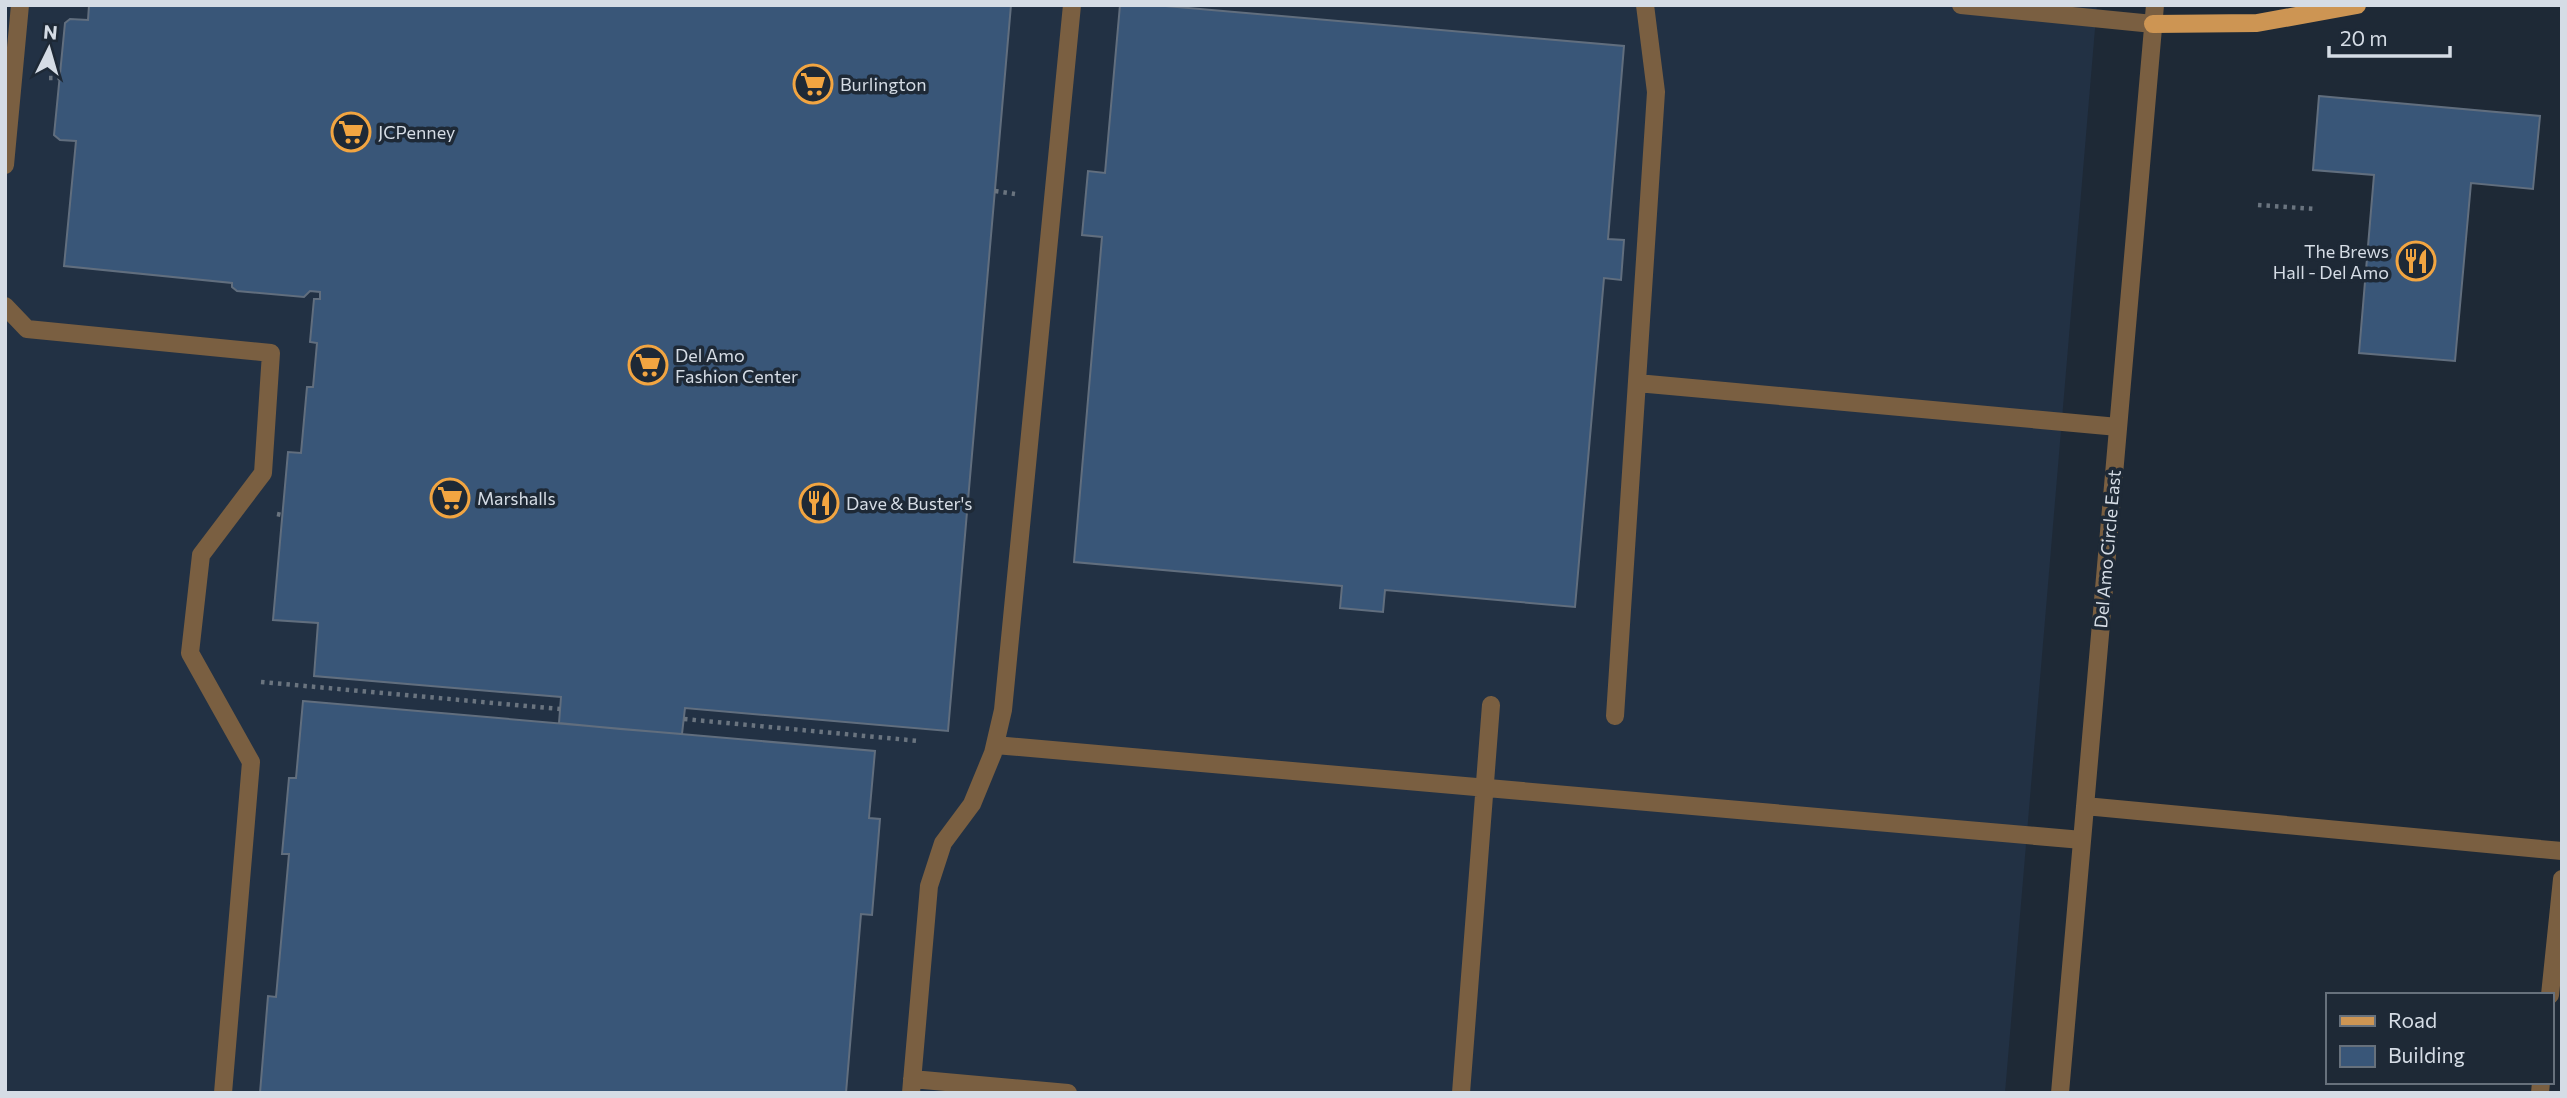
<svg xmlns="http://www.w3.org/2000/svg" width="2567" height="1098" viewBox="0 0 2567 1098" font-family="Commissioner,sans-serif">
<style>
.built{fill:#223144}
.building{fill:#395678;stroke:#616e7e;stroke-width:2}
.lines{fill:none;stroke-linecap:round;stroke-linejoin:round}
.path{stroke:#6a747f;stroke-width:4.5;stroke-dasharray:3.5 5;stroke-linecap:butt}
.minor{stroke:#7a5f41;stroke-width:18}
.major{stroke:#cd9553;stroke-width:18}
.labels{text-anchor:middle;dominant-baseline:central;stroke-width:7;stroke-linejoin:round;paint-order:stroke}
.poi-label{font-size:18px;fill:#d5dce5;stroke:#1e2936;text-anchor:start}
.street-label{font-size:18px;fill:#d5dce5;stroke:#1e2936}
</style>
<rect width="100%" height="100%" fill="#1e2936"/>
<path class="built" d="M5 5H2097L2005 1093H5Z"/>
<path class="building" d="M89 5H1011L948 731 685 708 682 734 620 729 559 723 561 697 314 676 318 623 273 620 288 452 301 453 307 387H313L317 343 310 342 314 299H320V292L310 291 304 297 237 291 232 287V283L64 266 76 141 60 140 54 135 65 23 70 19 88 20Z
M1120 5H1154L1624 46 1608 239 1624 240 1621 280 1604 278 1575 607 1385 590 1383 612 1340 608 1342 586 1074 562 1102 237 1082 235 1088 171 1105 173Z
M2319 96 2540 116 2533 189 2471 183 2455 361 2359 353 2374 175 2313 170Z
M303 701 875 751 869 818 880 819 872 915 861 914 846 1093H260L268 996 276 997 289 854H282L289 778H296Z"/>
<g class="lines">
<path class="path" d="M49 78H59
M995 191 1015 194
M2258 205 2315 209
M277 514 282 515
M261 682 560 709
M684 719 919 741"/>
<path class="minor" d="M1961 5 2153 24
M5 165 20 5
M5 306 27 329 271 353 263 473 201 555 190 653 251 762 223 1093
M1637 383 2118 427
M1615 716 1656 92 1645 5
M995 745 2082 840
M2085 806 2562 851
M2550 995 2562 879
M912 1079 1068 1093
M911 1093 929 886 943 843 972 804 993 753 1003 710 1072 5
M1461 1093 1491 705
M2060 1093 2155 5
M2540 1093 2541 1082"/>
<path class="major" d="M2153 24 2257 23 2357 5"/>
</g>
<defs>
<symbol id="supermarket-ring" viewBox="-11 -11 22 22"><circle r="9.5" fill="#1e2936" stroke="#f2a541" stroke-width="1.5"/><path d="M-6-5.5h2.5l.6 2H6L4.5 2H-2.5L-4.4-4H-6ZM-1.5 3.2a1.3 1.3 0 1 0 .1 0ZM3 3.2a1.3 1.3 0 1 0 .1 0Z" fill="#f2a541"/></symbol>
<symbol id="restaurant-ring" viewBox="-11 -11 22 22"><circle r="9.5" fill="#1e2936" stroke="#f2a541" stroke-width="1.5"/><path d="M-5-6h1v4h1v-4h1v4h1v-4h1v5L-1.5 .5V6h-2V.5L-5-1ZM5-6V6H3V1.5H1.5Q1.5-4 5-6Z" fill="#f2a541"/></symbol>
</defs>
<g fill-rule="evenodd">
<use href="#supermarket-ring" x="791" y="62" width="44" height="44"/>
<use href="#supermarket-ring" x="329" y="110" width="44" height="44"/>
<use href="#restaurant-ring" x="2394" y="239" width="44" height="44"/>
<use href="#supermarket-ring" x="626" y="343" width="44" height="44"/>
<use href="#supermarket-ring" x="428" y="476" width="44" height="44"/>
<use href="#restaurant-ring" x="797" y="481" width="44" height="44"/>
</g>
<g class="labels">
<g class="poi-label">
<text x="840" y="84">Burlington</text>
<text x="378" y="132">JCPenney</text>
<text x="2389" y="251" text-anchor="end">The Brews<tspan x="2389" dy="21">Hall - Del Amo</tspan></text>
<text x="675" y="355">Del Amo<tspan x="675" dy="21">Fashion Center</tspan></text>
<text x="477" y="498">Marshalls</text>
<text x="846" y="503">Dave &amp; Buster's</text>
</g>
<g class="street-label">
<text transform="translate(2107 549) rotate(-85)">Del Amo Circle East</text>
</g>
</g>
<rect width="2567" height="1098" fill="none" stroke="#d5dce5" stroke-width="14"/>
<rect x="2326" y="993" width="228" height="91" fill="#1e2936" stroke="#67717c" stroke-width="2"/>
<rect x="2340" y="1016" width="35" height="10" fill="#cd9553" stroke="#67717c" stroke-width="2"/>
<text x="2388" y="1028" font-size="21" fill="#d5dce5">Road</text>
<rect x="2340" y="1046" width="35" height="21" fill="#395678" stroke="#67717c" stroke-width="2"/>
<text x="2388" y="1063" font-size="21" fill="#d5dce5">Building</text>
<g transform="translate(49 49) rotate(5)" stroke="#1e2936" stroke-width="5" paint-order="stroke">
<path d="M0-5L12 26L0 18L-12 26Z" fill="#d5dce5"/>
<text y="-10" font-size="19" font-weight="bold" text-anchor="middle" fill="#d5dce5">N</text>
</g>
<path d="M2329 46v10h121v-10" fill="none" stroke="#d5dce5" stroke-width="3.5"/>
<text x="2340" y="46" font-size="21" fill="#d5dce5" stroke="#1e2936" stroke-width="5" paint-order="stroke">20 m</text>
</svg>
